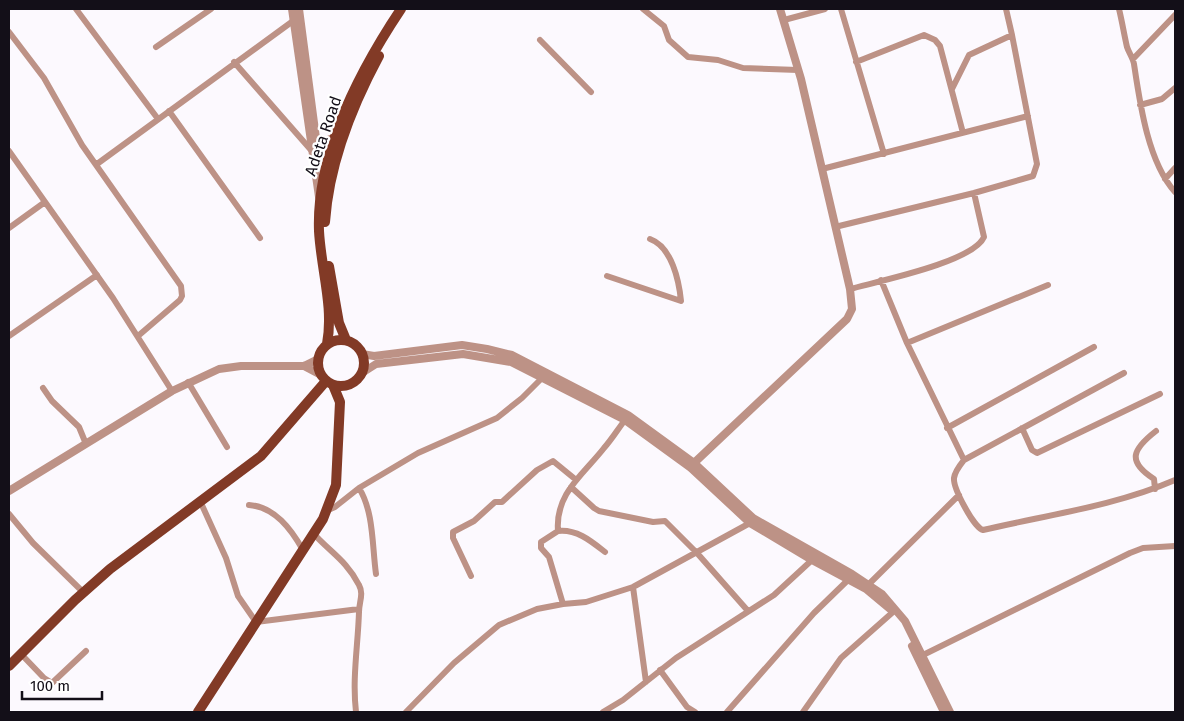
<svg xmlns="http://www.w3.org/2000/svg" width="1184" height="721" viewBox="0 0 1184 721" font-family="'Fira Sans',sans-serif">
<style>
.lines{fill:none;stroke-linecap:round;stroke-linejoin:round}
.minor{stroke:#bd9286;stroke-width:6}
.tertiary{stroke:#bd9286;stroke-width:8}
.primary{stroke:#823a26;stroke-width:10}
.labels{text-anchor:middle;dominant-baseline:central;stroke-width:4.5;stroke-linejoin:round;paint-order:stroke}
.street-label{font-size:16px;fill:#130f18;stroke:#fff}
</style>
<rect width="100%" height="100%" fill="#fcf9fe"/>
<g class="lines">
<path class="minor" d="M76 9 158 119
M643 9 664 26 669 40 688 57 718 60 743 68 798 70
M841 9 884 154
M1119 9C1122 21 1124 34 1127 47 1129 53 1133 58 1134 64 1140 104 1148 162 1175 192
M784 20 825 9
M9 32 44 78 82 145 181 286 182 296 180 300 138 336
M540 40 591 92
M156 47 211 9
M1133 59 1175 15
M234 62 311 150
M856 62 924 35 935 40 940 46 963 133
M952 89 969 55 1012 35 1006 9
M1140 105 1162 99 1175 88
M169 111 260 238
M9 151 113 298 172 391
M97 164 293 21
M822 169 1028 116
M1165 179 1175 168
M835 227 974 193 1033 176 1037 164 1012 35
M9 228 45 202
M607 276 681 301C679 281 672 247 650 239
M881 280 907 343 964 460
M850 289C879 281 973 262 984 237L974 193
M9 336 97 275
M907 343 1048 285
M1124 373 964 460C960 465 955 471 954 478 953 488 974 528 983 530 1047 515 1115 506 1175 480
M188 382 227 447
M43 388 52 401 79 427 86 444
M947 428 1094 347
M1022 428 1032 450 1037 453 1160 394
M571 487 594 508 599 511 653 522 665 521 697 553 748 611
M359 488C374 512 372 546 376 574
M1155 489 1154 479C1126 461 1133 449 1156 431
M201 503 226 558 238 596 256 622 359 609
M249 505C275 507 291 529 303 550
M326 511 335 507 359 488 418 453 497 418 522 398 543 377
M9 514 33 543 83 592
M558 531C577 529 591 541 605 552
M313 533C330 552 347 561 359 585 364 594 359 602 359 612 358 645 352 679 356 712
M471 576 453 538V532L474 521 495 502H502L537 470 553 461 575 479
M869 584 959 495
M633 587 646 682
M563 604 549 557 541 548V542L558 531C555 493 584 474 604 448 612 439 618 429 625 420
M21 654 44 678 52 683 86 651
M923 655 1130 553 1143 548 1175 546
M660 670 687 707 695 712
M406 712 454 663 499 625 537 609 563 604 586 602 633 587 750 523
M603 712 623 700 676 658 774 595 812 560
M727 712 814 613 849 579
M803 712 841 658 893 612"/>
<path class="tertiary" d="M292 9 319 197
M299 9 316 138 322 142 336 137
M362 354 374 356 462 345 487 349 512 355 628 415 694 463 753 518 852 574 882 594 905 621 950 712
M304 366 321 375
M362 373 376 364 463 354 511 362 625 420 691 468 750 523 812 560 866 589 890 609
M694 463 847 319 852 309 850 289 801 79 780 9
M9 491 172 391 219 369 241 366H304L318 359
M912 646 944 712"/>
<path class="primary" d="M325 222C329 163 351 108 379 56
M329 266 339 323 346 340
M318 363a23 23 0 1 1 46 0a23 23 0 1 1-46 0Z
M327 344C334 307 321 269 319 231 316 153 359 72 401 9
M9 666 75 600 110 569 261 456 326 381
M198 712 323 519 336 485 340 402 333 385"/>
</g>
<g class="labels">
<g class="street-label">
<text transform="translate(323 136) rotate(-71)">Adeta Road</text>
</g>
</g>
<rect width="1184" height="721" fill="none" stroke="#130f18" stroke-width="20"/>
<path d="M22 691v8h80v-8" fill="none" stroke="#130f18" stroke-width="2.5"/>
<text x="30" y="691" font-size="15" fill="#130f18" stroke="#ffffff" stroke-width="4" paint-order="stroke">100 m</text>
</svg>
